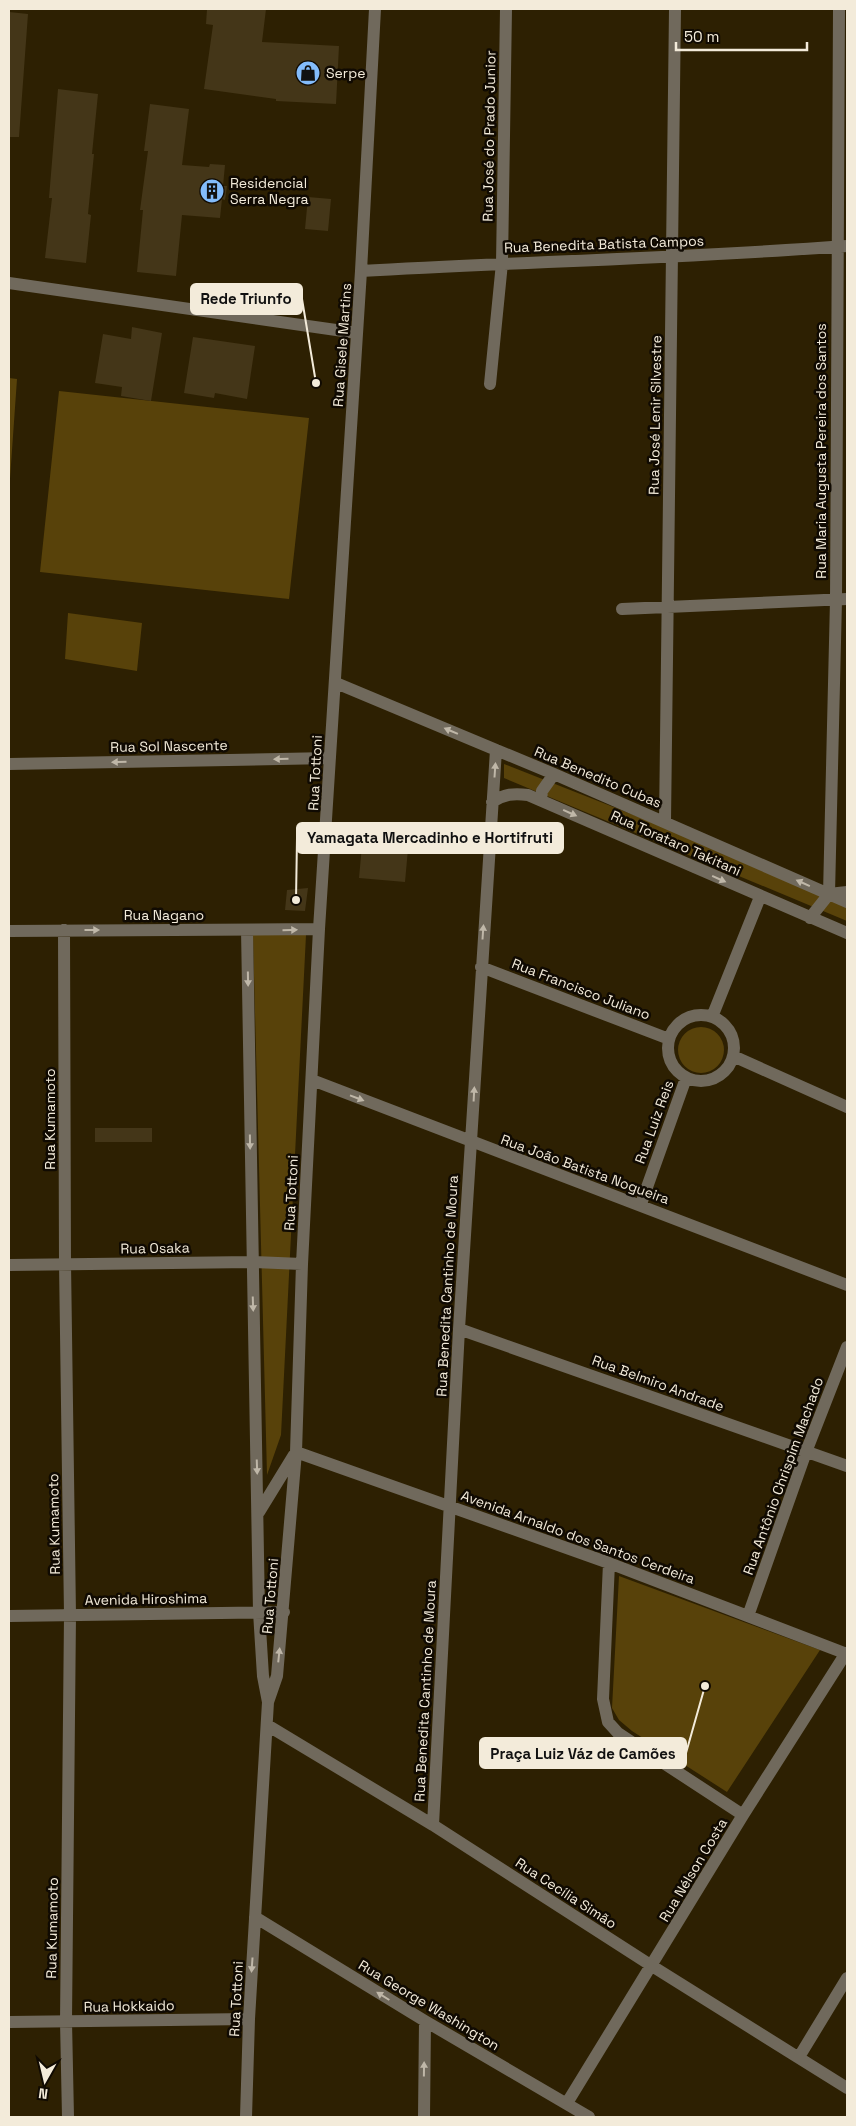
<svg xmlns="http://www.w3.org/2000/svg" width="856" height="2126" viewBox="0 0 856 2126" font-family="'Space Grotesk',sans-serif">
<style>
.green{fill:#58420a}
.building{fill:#443618}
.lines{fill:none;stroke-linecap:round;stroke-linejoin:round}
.minor{stroke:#70695c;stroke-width:12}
.oneway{fill:#bfb7a8}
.labels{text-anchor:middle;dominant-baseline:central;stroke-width:5;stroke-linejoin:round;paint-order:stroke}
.poi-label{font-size:14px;fill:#f3ebda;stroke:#100a02;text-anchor:start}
.street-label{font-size:14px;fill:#f3ebda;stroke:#100a02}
.leader{fill:none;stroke:#f3ebda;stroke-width:2}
.callout-dot{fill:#f3ebda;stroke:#100a02;stroke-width:2}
.callout{fill:#f3ebda;stroke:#f3ebda;stroke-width:2}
.callout-label{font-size:15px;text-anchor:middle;font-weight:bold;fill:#111}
</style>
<rect width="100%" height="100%" fill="#2d2002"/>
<path class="green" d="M9 378 17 379 9 493Z
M59 391 309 418 289 599 40 572Z
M68 613 142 623 137 671 65 659Z
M504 764 654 823 847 905V921L504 778Z
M253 935H306L281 1435 267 1475Z
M678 1050a23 23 0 1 1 46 0a23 23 0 1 1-46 0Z
M619 1576 820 1650 727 1792 632 1731 619 1720 612 1708Z"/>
<path class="building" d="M207 9H266L262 42 339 46 336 104 276 101V99L204 89 213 25 206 24Z
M9 12 28 14 19 137H9Z
M58 89 98 94 92 154H94L88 214 91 215 86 263 45 258 52 198H49Z
M150 104 189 109 182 165 209 167 210 164 225 165 223 186H227L225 200 222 199 220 218 182 215 176 276 137 272 143 210H140L148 151H144Z
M308 197 331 199 328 231 305 229Z
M132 327 162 333 151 401 121 396 122 387 95 383 103 334 131 339Z
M193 337 255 346 247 399 215 393 214 398 184 393Z
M364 824 410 827 405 882 359 878Z
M308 888 305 911 285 910 287 890Z
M95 1128H152V1142H95Z"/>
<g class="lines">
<path class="minor" d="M361 271C523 262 686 258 847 246
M9 283 357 333
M490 384 502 263 506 9
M622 609 847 599
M336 683 554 774 847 902
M9 764 330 758
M541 800 542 791 554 774
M492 802C504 794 514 793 528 795L847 933
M665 822 675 9
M829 894 836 600 839 9
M810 918 829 894 847 892
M64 930 65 1263 70 1615 66 2021 68 2117
M9 931 319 929
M481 967 669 1039
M668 1048a33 33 0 1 1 66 0a33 33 0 1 1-66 0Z
M712 1017 760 897
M733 1056 847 1107
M312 1080C490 1150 669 1215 847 1285
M641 1204 686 1078
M9 1265 252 1262 302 1264
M459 1329 847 1466
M296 1452 609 1563 847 1654
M259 1512 294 1455
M609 1563 603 1699 608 1722 618 1733 633 1743 743 1815
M9 1616 284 1612
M748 1616 806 1452 847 1347
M268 1702 277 1676 296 1452 302 1264 319 929 361 271 375 9
M267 1725 433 1825 652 1966 847 2088
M433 1825 459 1329 496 750
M255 1917 425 2021 589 2117
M9 2022 249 2019
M799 2057 847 1978
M567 2103 743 1815 846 1653
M246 2117 249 2019 268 1702 263 1676 259 1612 247 930
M424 2117 425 2021"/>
</g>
<defs><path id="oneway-solid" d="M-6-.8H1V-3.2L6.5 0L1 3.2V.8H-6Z" transform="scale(1.25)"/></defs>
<g class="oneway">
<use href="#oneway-solid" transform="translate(451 731) rotate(-157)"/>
<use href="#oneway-solid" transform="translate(281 759) rotate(179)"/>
<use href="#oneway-solid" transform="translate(119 762) rotate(179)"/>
<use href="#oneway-solid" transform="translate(495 770) rotate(-86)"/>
<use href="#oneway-solid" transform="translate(570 813) rotate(24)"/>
<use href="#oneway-solid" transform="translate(719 879) rotate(24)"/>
<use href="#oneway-solid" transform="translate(803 883) rotate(-156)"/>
<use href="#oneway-solid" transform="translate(92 930)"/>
<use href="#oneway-solid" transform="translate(290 930) rotate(-1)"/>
<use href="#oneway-solid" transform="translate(483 932) rotate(-86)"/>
<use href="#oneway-solid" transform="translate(248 979) rotate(89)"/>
<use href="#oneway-solid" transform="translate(474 1094) rotate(-87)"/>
<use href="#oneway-solid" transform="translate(357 1098) rotate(21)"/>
<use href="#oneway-solid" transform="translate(250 1142) rotate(89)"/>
<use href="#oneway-solid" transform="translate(253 1304) rotate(88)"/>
<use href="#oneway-solid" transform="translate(257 1467) rotate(88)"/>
<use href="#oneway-solid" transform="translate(279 1655) rotate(-84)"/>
<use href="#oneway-solid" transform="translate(252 1965) rotate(94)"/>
<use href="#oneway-solid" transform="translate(383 1996) rotate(-148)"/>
<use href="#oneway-solid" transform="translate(424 2069) rotate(-89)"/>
</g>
<defs>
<symbol id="shop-disc" viewBox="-11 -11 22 22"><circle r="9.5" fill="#83bcfb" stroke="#100a02"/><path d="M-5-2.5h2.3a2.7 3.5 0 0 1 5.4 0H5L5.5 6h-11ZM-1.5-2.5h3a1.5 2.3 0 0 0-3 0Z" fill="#111"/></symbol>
<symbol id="building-disc" viewBox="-11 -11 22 22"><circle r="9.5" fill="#83bcfb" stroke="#100a02"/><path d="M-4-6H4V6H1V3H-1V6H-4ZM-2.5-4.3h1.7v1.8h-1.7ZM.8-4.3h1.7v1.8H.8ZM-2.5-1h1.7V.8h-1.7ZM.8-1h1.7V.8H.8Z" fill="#111"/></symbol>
</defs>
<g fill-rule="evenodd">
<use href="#shop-disc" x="294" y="59" width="28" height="28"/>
<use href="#building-disc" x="198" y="177" width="28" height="28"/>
</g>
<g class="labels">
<g class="poi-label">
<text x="326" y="73">Serpe</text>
<text x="230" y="183">Residencial<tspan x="230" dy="16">Serra Negra</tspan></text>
</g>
<g class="street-label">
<text transform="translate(489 136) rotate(-89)">Rua José do Prado Junior</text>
<text transform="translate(604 244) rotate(-2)">Rua Benedita Batista Campos</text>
<text transform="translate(342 345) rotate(-86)">Rua Gisele Martins</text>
<text transform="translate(655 415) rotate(-89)">Rua José Lenir Silvestre</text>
<text transform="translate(821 451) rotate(-90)">Rua Maria Augusta Pereira dos Santos</text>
<text transform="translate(169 746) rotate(-1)">Rua Sol Nascente</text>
<text transform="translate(315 773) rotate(-87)">Rua Tottoni</text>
<text transform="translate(598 777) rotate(23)">Rua Benedito Cubas</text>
<text transform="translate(676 843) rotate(24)">Rua Torataro Takitani</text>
<text x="164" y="915">Rua Nagano</text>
<text transform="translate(581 989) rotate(21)">Rua Francisco Juliano</text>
<text transform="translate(50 1119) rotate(-90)">Rua Kumamoto</text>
<text transform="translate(654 1122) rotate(-70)">Rua Luiz Reis</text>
<text transform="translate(585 1169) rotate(20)">Rua João Batista Nogueira</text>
<text transform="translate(291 1193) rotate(-87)">Rua Tottoni</text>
<text transform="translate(155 1248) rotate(-1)">Rua Osaka</text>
<text transform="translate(447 1286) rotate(-87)">Rua Benedita Cantinho de Moura</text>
<text transform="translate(658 1383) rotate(20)">Rua Belmiro Andrade</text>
<text transform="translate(783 1476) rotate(-70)">Rua Antônio Chrispim Machado</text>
<text transform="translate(54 1524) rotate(-91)">Rua Kumamoto</text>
<text transform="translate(578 1537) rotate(20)">Avenida Arnaldo dos Santos Cerdeira</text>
<text transform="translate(270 1596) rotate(-85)">Rua Tottoni</text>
<text transform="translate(146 1599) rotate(-1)">Avenida Hiroshima</text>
<text transform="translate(425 1691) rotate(-87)">Rua Benedita Cantinho de Moura</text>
<text transform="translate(693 1870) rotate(-59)">Rua Nélson Costa</text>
<text transform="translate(566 1893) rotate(33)">Rua Cecília Simão</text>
<text transform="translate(52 1928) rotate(-89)">Rua Kumamoto</text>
<text transform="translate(236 1999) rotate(-87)">Rua Tottoni</text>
<text transform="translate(429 2005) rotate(31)">Rua George Washington</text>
<text transform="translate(129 2006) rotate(-1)">Rua Hokkaido</text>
</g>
</g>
<path class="leader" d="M316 383L302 299M296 900L297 838M705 1686L686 1753"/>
<g class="callout-dot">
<circle cx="316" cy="383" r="5"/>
<circle cx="296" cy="900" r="5"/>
<circle cx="705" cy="1686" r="5"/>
</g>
<g class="callout">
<rect x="191" y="284" width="111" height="30" rx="5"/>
<rect x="297" y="823" width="266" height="30" rx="5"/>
<rect x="480" y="1738" width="206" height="30" rx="5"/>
</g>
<g class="callout-label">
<text x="246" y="304">Rede Triunfo</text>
<text x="430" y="843">Yamagata Mercadinho e Hortifruti</text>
<text x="583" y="1759">Praça Luiz Váz de Camões</text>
</g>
<rect width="856" height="2126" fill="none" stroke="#f3ebda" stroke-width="20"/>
<g transform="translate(45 2081) rotate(188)" stroke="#100a02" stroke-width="4" paint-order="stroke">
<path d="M0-4L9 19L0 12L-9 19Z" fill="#f3ebda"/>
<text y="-8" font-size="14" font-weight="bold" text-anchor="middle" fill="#f3ebda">N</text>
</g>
<path d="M676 42v8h131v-8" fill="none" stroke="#f3ebda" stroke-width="2.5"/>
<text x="684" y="42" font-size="15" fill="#f3ebda" stroke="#100a02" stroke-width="4" paint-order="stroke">50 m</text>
</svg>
